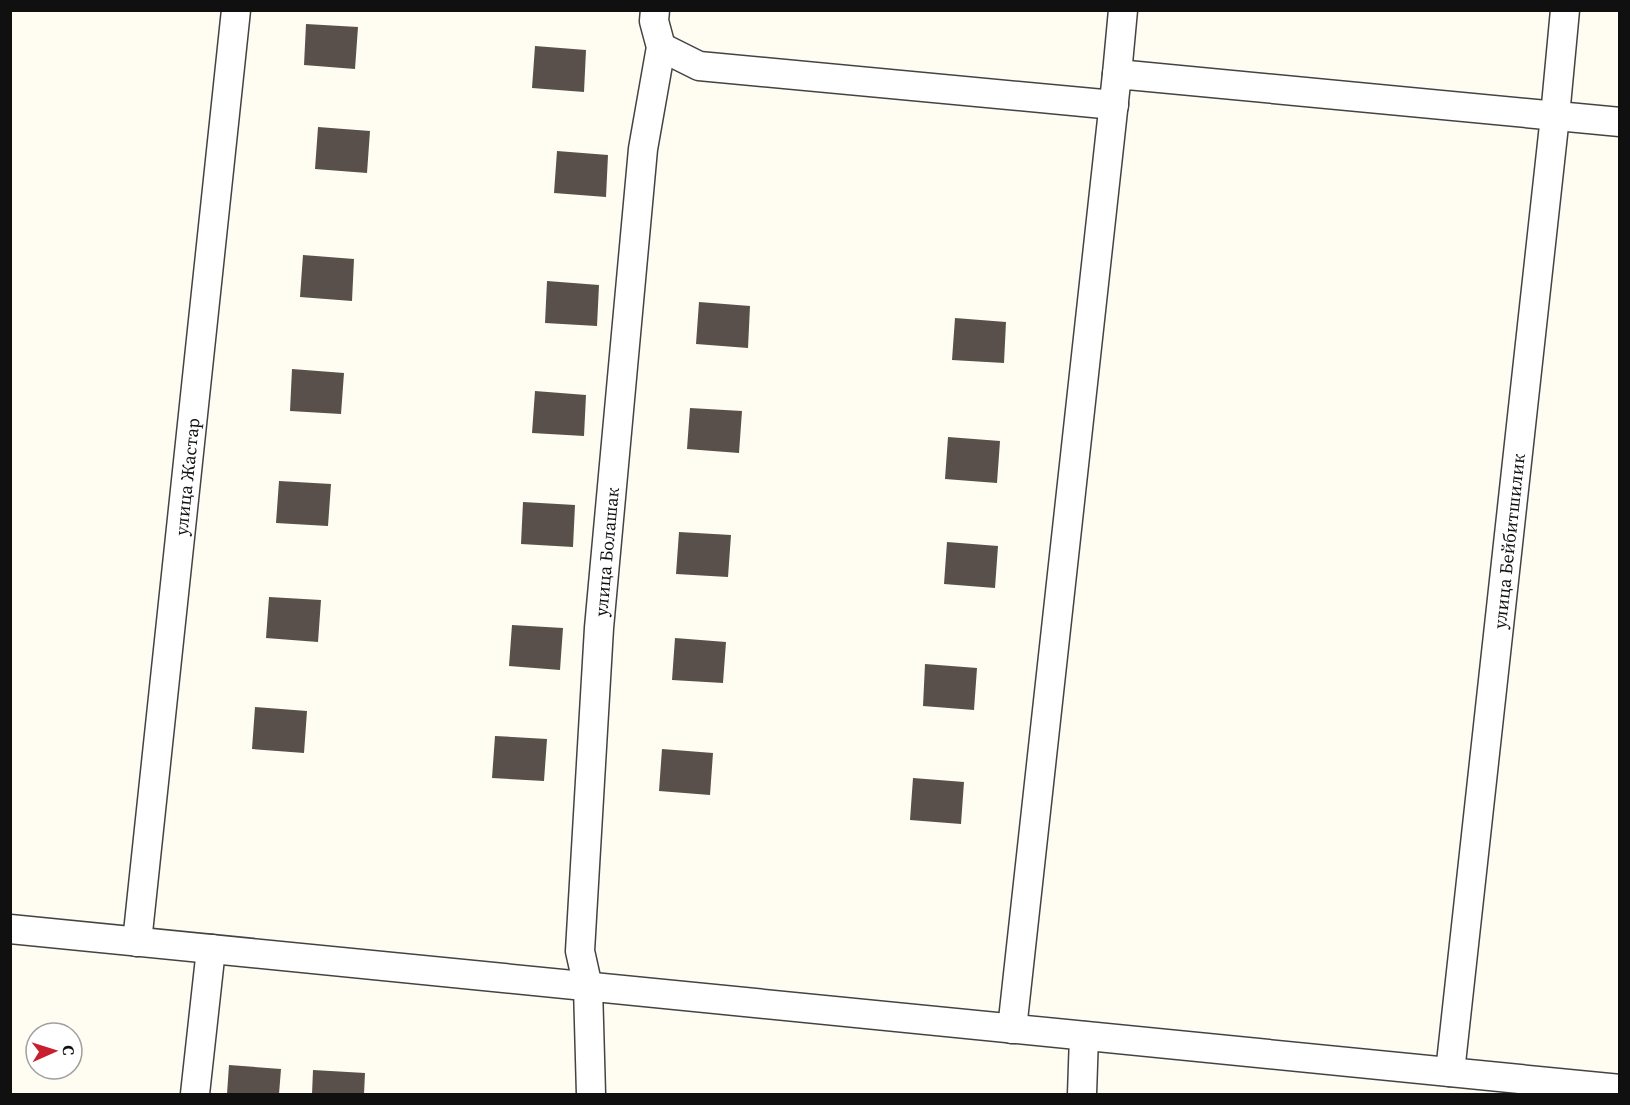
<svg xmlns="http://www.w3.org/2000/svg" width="1630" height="1105" viewBox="0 0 1630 1105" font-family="'Source Serif 4',serif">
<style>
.building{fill:#59504b}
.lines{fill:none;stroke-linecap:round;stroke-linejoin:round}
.street-casing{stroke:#434343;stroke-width:31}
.street{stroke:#fff;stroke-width:28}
.labels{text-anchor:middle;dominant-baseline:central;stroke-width:6;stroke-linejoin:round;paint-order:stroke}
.street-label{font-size:18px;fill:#101010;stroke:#fff}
</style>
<rect width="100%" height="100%" fill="#fffcf2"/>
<path class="building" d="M306 24 358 27 355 69 304 65Z
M535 46 586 50 584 92 532 88Z
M318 127 370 131 367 173 315 169Z
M557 151 608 155 606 197 554 193Z
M303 255 354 259 352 301 300 297Z
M547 281 599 285 597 326 545 323Z
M699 302 750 306 748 348 696 344Z
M955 318 1006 322 1004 363 952 360Z
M292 369 344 373 341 414 290 411Z
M535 391 586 395 584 436 532 433Z
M690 408 742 411 739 453 687 449Z
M948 437 1000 441 997 483 945 479Z
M279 481 331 484 328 526 276 523Z
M523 502 575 505 573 547 521 544Z
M679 532 731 535 728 577 676 574Z
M947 542 998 546 995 588 944 584Z
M269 597 321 600 318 642 266 638Z
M512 625 563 628 560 670 509 666Z
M675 638 726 642 723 683 672 680Z
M925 664 977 668 974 710 923 706Z
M255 707 307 711 304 753 252 749Z
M495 736 547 739 544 781 492 778Z
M662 749 713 753 710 795 659 791Z
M913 778 964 782 961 824 910 820Z
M229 1065 281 1069 279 1094H227Z
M313 1070 365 1073 364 1094H312Z"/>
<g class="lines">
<defs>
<g id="street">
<path d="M661 47 699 66 1114 105"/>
<path d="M1117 74 1123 10"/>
<path d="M10 929 1620 1089"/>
<path id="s1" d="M137 942 236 10"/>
<path d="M1012 1029 1117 74 1620 122"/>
<path id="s2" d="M1450 1072 1555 116 1565 10"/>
<path d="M195 1094 211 949"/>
<path id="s3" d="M591 1094 588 987 580 951 599 628 643 149 661 47 654 21 655 10"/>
<path d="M1082 1094 1084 1036"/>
</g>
</defs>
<use href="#street" class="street-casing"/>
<use href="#street" class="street"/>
</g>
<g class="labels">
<g class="street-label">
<text stroke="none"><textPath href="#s1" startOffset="468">улица Жастар</textPath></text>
<text stroke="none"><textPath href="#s2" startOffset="534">улица Бейбитшилик</textPath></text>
<text stroke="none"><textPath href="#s3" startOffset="544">улица Болашак</textPath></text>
</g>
</g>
<rect width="1630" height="1105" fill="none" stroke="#101010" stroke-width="24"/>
<g transform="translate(54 1051) rotate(87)"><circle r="28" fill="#ffffff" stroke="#9f9f9f" stroke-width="1.5"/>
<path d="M0-4.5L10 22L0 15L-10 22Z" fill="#c91e2d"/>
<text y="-9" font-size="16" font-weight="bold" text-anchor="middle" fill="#101010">С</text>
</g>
</svg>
